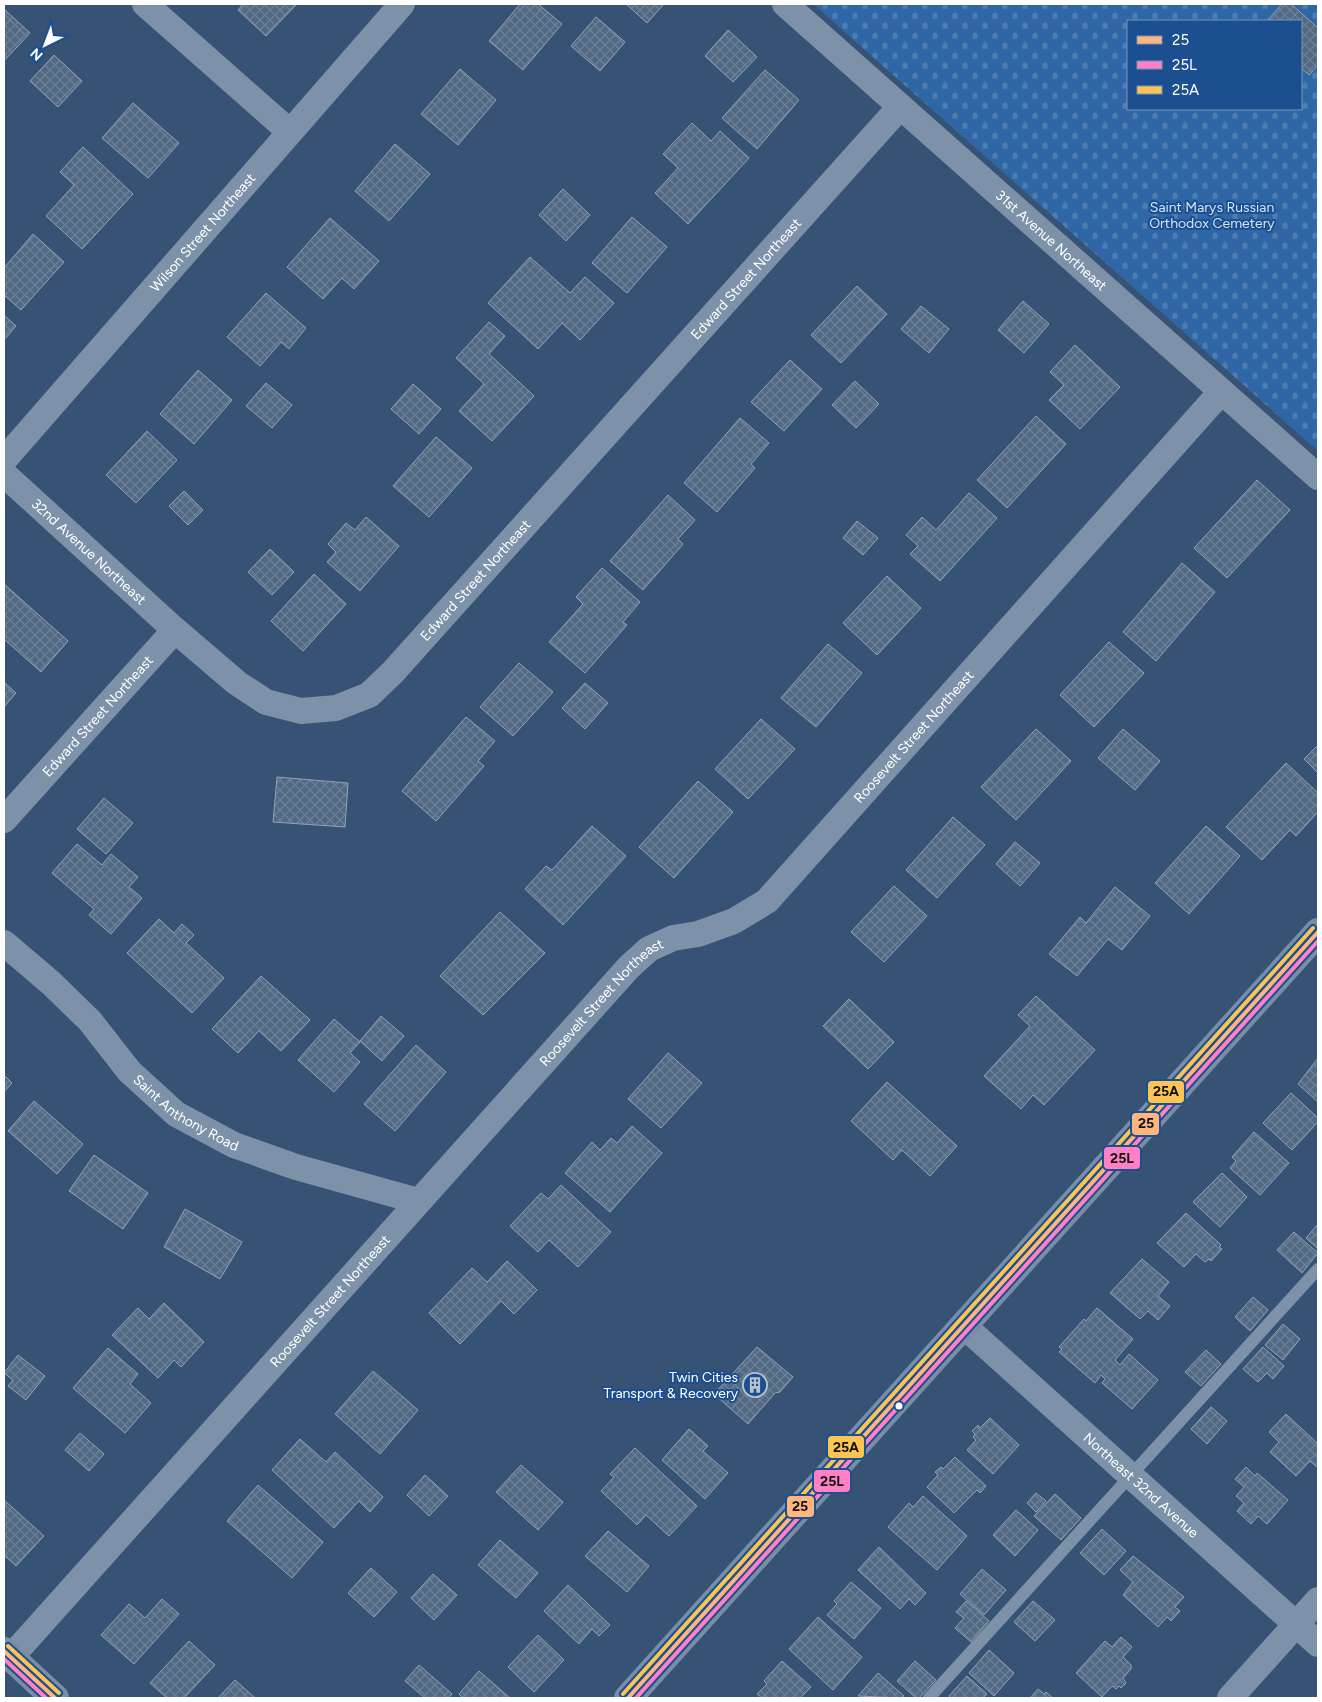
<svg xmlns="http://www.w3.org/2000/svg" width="1322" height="1702" viewBox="0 0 1322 1702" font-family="Figtree,sans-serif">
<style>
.cemetery{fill:url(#cemetery-stones);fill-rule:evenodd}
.building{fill:url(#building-cross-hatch);stroke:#92a2b6}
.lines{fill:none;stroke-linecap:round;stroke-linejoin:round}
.lane{stroke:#7d92a8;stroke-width:12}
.street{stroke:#7d92a8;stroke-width:26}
.secondary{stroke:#798da4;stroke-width:28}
.bus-1-casing{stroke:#1b4f8f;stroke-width:8}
.bus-2-casing{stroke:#1b4f8f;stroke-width:8}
.bus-3-casing{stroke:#1b4f8f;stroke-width:8}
.bus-1{stroke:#ffb580;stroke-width:4}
.bus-2{stroke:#ff80c5;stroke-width:4}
.bus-3{stroke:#fcc553;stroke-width:4}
.bus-dot{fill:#fff;stroke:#1b4f8f;stroke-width:2}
.labels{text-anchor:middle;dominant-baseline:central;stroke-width:4;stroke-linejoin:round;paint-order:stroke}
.park-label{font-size:14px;fill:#cfe3fa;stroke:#1b4f8f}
.street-label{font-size:14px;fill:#fff;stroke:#1b4f8f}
.poi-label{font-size:14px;fill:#fff;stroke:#1b4f8f;text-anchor:end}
.line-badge{stroke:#1b4f8f;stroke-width:2}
.pale-badge-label{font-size:14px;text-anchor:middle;font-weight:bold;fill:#111}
</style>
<defs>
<pattern id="cemetery-stones" width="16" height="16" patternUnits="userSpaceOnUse" patternTransform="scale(1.25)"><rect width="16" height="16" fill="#2f66a5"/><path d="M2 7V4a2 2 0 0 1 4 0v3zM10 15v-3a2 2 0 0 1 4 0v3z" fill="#4e7db2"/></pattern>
<pattern id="building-cross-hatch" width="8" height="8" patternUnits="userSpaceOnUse" patternTransform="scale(1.25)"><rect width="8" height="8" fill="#526984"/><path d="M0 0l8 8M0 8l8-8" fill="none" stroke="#6c8096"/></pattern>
</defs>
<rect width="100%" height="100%" fill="#365274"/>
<path class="cemetery" d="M813 4H1318V451ZM1128 21H1301V109H1128Z"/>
<path class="building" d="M243 4H297L266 36 238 10Z
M520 4H538L562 24 523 70 489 41Z
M626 4H664L647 23Z
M1282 4H1291L1318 28V65L1309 75 1301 68V21H1267Z
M4 9 30 33 4 61Z
M596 17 625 42 600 71 571 46Z
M728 30 757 57 733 82 705 56Z
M54 55 82 81 58 107 30 81Z
M460 69 496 100 458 145 421 114Z
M765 70 799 100 757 149 722 118Z
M133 103 179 143 148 178 102 138Z
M692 123 711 141 720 131 749 158 688 224 655 193 678 168 663 154Z
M395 144 430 174 389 221 355 191Z
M83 147 133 194 82 249 46 216 74 185 60 172Z
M563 189 590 215 566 241 539 215Z
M632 217 667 247 627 293 592 263Z
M330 218 379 261 354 289 342 278 323 299 287 267Z
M33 234 64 262 21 310 4 295V268Z
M530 257 570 293 585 277 614 303 580 340 562 323 538 349 488 303Z
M857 286 887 314 841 363 811 335Z
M266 293 306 328 289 349 281 342 260 366 227 337Z
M1023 301 1049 324 1024 353 998 330Z
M921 306 949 329 929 353 901 329Z
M4 315 16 326 4 340Z
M489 322 505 336 489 354 534 396 492 441 459 411 484 384 456 358Z
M1075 345 1120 387 1080 429 1049 400 1064 385 1050 372Z
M790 360 822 389 784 431 751 402Z
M198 370 232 400 194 444 160 414Z
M855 381 879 404 856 428 832 405Z
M266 383 292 405 272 428 246 406Z
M413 384 441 409 419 434 391 409Z
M1036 416 1066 444 1007 508 977 480Z
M740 418 769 443 751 464 755 468 717 512 684 483Z
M147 431 177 460 136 503 106 475Z
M436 437 472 468 429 517 393 486Z
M1257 480 1290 510 1227 578 1194 548Z
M184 491 203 510 188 525 169 506Z
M969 493 997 518 940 581 910 554 918 546 906 535 922 517 936 530Z
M668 495 695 520 678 539 683 544 643 590 610 561Z
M366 517 399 546 360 591 327 562 336 552 328 544 346 523 355 530Z
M857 521 878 538 863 555 843 538Z
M270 549 294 572 272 595 248 572Z
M1182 563 1215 592 1156 661 1123 632Z
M602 568 640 602 623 622 627 625 585 673 549 642 583 604 576 597Z
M314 574 346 604 303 651 271 621Z
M887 576 921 608 877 655 843 623Z
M4 584 68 641 41 672 4 639Z
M1109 642 1144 673 1094 727 1060 695Z
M828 644 862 673 816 727 781 698Z
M519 663 553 692 513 736 480 707Z
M4 682 16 693 4 707Z
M585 683 608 703 585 729 562 708Z
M466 717 495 741 478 761 484 766 436 821 402 791Z
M761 719 795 749 748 799 715 769Z
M1036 729 1071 761 1016 820 981 787Z
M1123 729 1160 761 1135 790 1098 758Z
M1318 745V773L1304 759Z
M1286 763 1318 793V812L1296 836 1290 830 1262 860 1226 827Z
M277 777 348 783 345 827 273 822Z
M698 781 733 812 674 878 639 847Z
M104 798 133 823 106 854 77 829Z
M953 817 985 845 937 898 906 870Z
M592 826 626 856 563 925 525 889 546 866 552 870Z
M1206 826 1240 856 1189 914 1155 883Z
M1015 842 1040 863 1020 886 996 864Z
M77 844 102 865 111 854 138 877 129 887 142 898 111 934 89 915 94 909 52 873Z
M894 886 927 916 884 962 851 932Z
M1115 887 1150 916 1122 950 1108 939 1077 976 1049 954 1080 917 1086 923Z
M500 912 545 953 483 1015 440 976Z
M159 919 174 933 182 924 194 935 186 943 224 978 192 1013 127 953Z
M261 976 310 1020 281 1051 259 1031 238 1053 212 1029Z
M1036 996 1095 1050 1044 1105 1033 1095 1021 1109 984 1076 1030 1026 1018 1015Z
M849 999 894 1042 868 1069 823 1026Z
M381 1016 404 1036 382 1061 360 1041Z
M334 1019 360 1042 350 1053 360 1062 334 1092 298 1060Z
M416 1045 446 1072 395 1131 364 1104Z
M668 1053 702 1083 661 1128 628 1099Z
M1318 1058V1102L1298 1084Z
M4 1075 12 1083 4 1092Z
M887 1082 957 1146 930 1176 902 1150 893 1160 851 1121Z
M1291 1093 1318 1118V1122L1292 1150 1263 1123Z
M34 1101 83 1144 57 1174 8 1131Z
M632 1126 662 1153 610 1212 565 1173 592 1142 600 1150 611 1138 617 1143Z
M1254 1132 1289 1163 1260 1195 1230 1168 1236 1161 1232 1157Z
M94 1155 148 1193 123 1229 69 1191Z
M1222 1173 1247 1197 1220 1227 1193 1202Z
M561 1185 611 1232 578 1267 549 1240 538 1252 510 1226 541 1193 548 1199Z
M185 1209 242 1242 220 1279 164 1247Z
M1186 1213 1221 1245 1219 1247 1222 1249 1211 1261 1209 1259 1205 1262 1196 1254 1184 1267 1157 1243Z
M1318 1224V1249L1306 1238Z
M1294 1232 1318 1253 1302 1273 1277 1250Z
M1142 1259 1169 1282 1158 1296 1170 1306 1158 1320 1148 1311 1140 1319 1110 1293Z
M507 1261 537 1290 514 1314 501 1301 460 1344 429 1313 472 1268 487 1282Z
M1253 1297 1268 1310 1250 1331 1235 1317Z
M164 1303 204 1342 181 1367 174 1360 158 1378 112 1335 138 1308 149 1319Z
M1097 1308 1133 1339 1115 1360 1120 1365 1129 1354 1158 1380 1132 1409 1102 1383 1105 1379 1101 1375 1095 1383 1059 1352 1062 1349 1059 1347 1084 1319 1086 1321Z
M1283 1324 1300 1339 1283 1360 1265 1345Z
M757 1347 793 1377 780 1392 775 1393 748 1424 714 1394Z
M1263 1347 1284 1366 1273 1379 1267 1373 1258 1382 1243 1369Z
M108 1348 138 1374 130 1384 151 1403 125 1433 73 1388Z
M1206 1350 1221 1364 1201 1386 1185 1372Z
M18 1355 45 1376 26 1400 8 1386 13 1380 4 1373Z
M373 1371 418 1410 380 1454 335 1414Z
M1211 1407 1227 1421 1207 1444 1191 1429Z
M1286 1414 1318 1444V1466L1317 1467 1310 1461 1296 1476 1270 1452 1279 1442 1269 1432Z
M990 1418 1019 1445 993 1474 967 1450 976 1440 973 1437 975 1434 972 1431 978 1425 980 1428Z
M689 1429 708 1446 703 1451 728 1473 705 1499 662 1460Z
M80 1433 104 1454 89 1471 65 1450Z
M300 1439 326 1462 335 1452 383 1497 370 1512 359 1501 334 1528 272 1470Z
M635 1448 697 1506 669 1536 646 1515 637 1525 601 1491 614 1477 610 1474Z
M955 1457 986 1486 980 1493 977 1490 954 1513 927 1487 938 1475 935 1472 941 1467 943 1469Z
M521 1465 563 1502 538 1530 496 1492Z
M1246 1467 1255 1476 1257 1473 1288 1500 1267 1524 1258 1516 1251 1524 1237 1511 1244 1503 1236 1496 1244 1487 1235 1479Z
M425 1475 448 1496 429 1516 407 1495Z
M258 1485 323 1542 292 1578 227 1521Z
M1036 1493 1046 1501 1036 1512 1027 1503Z
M1055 1494 1081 1518 1061 1540 1034 1516Z
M923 1496 967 1536 937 1570 888 1527 909 1503 913 1507Z
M4 1500 44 1536 16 1566 4 1555Z
M1016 1510 1038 1530 1015 1556 993 1535Z
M1102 1529 1126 1551 1104 1575 1080 1553Z
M608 1531 649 1566 627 1592 585 1556Z
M500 1540 538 1573 516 1598 478 1565Z
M879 1547 926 1593 915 1605 909 1599 900 1609 858 1570Z
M1133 1556 1184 1597 1175 1607 1180 1611 1171 1621 1167 1617 1158 1627 1123 1595 1133 1582 1120 1570Z
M371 1568 397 1592 374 1617 348 1593Z
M982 1569 1006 1590 984 1615 960 1594Z
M433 1574 457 1595 434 1620 411 1598Z
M851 1582 881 1608 854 1639 827 1615 837 1604 834 1601Z
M568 1585 610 1625 599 1636 592 1629 579 1644 544 1611Z
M162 1599 179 1614 134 1664 101 1635 129 1604 145 1618Z
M966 1601 989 1621 971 1642 955 1628 964 1618 956 1612Z
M1033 1601 1055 1620 1035 1641 1014 1622Z
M818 1617 862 1657 833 1690 789 1649Z
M538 1635 564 1660 534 1692 508 1667Z
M1121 1637 1132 1647 1123 1657 1131 1665V1669L1123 1678 1126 1683 1121 1688 1119 1686 1116 1689 1112 1686 1102 1697 1076 1673 1105 1641 1112 1647Z
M189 1641 215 1665 184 1698H167L150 1683Z
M989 1650 1014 1673 994 1696 969 1673Z
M782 1661 811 1687 800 1698H762L757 1694 767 1684 764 1681Z
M915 1661 936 1680 919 1698H916L897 1681Z
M419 1665 452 1694 448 1698H425L405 1681Z
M479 1671 510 1698H463L459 1694Z
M878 1673 904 1696 901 1698 858 1696Z
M967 1676 987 1694 983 1698H952L949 1696Z
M235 1680 255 1698H218Z
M1038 1689 1044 1694 1046 1692 1053 1698H1030Z"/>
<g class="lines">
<path class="lane" d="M929 1698 1318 1269"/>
<g class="street">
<path d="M145 4 290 132"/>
<path id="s1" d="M785 4 1318 477"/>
<path id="s2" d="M4 460 402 4"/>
<path id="s3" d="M4 474 175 630 237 683 266 702 301 711 336 708 369 695 393 672 900 107"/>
<path id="s4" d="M4 820 175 630"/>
<path id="s5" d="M4 943 51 983 90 1021 129 1071 176 1114 234 1145 296 1167 418 1201"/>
<path id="s6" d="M964 1326 1318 1644"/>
<path id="s7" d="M11 1657 629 967 649 949 673 938 698 934 734 921 767 901 1221 392"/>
<path d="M1230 1698 1318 1600"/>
</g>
<path class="secondary" d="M4 1651 55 1698
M628 1698 1318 932"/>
<defs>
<path id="bus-1" d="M4 1651 55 1698
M628 1698 1318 932"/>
<path id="bus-2" d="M4 1659 46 1698
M636 1698 1318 941"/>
<path id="bus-3" d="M8 1646 59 1693
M623 1694 1313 928"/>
</defs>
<use href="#bus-1" class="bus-1-casing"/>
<use href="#bus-2" class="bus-2-casing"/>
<use href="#bus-3" class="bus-3-casing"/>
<use href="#bus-1" class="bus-1"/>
<use href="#bus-2" class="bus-2"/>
<use href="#bus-3" class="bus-3"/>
</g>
<defs>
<symbol id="building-ring" viewBox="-11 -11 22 22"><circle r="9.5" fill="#1b4f8f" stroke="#b9c2ce" stroke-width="1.5"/><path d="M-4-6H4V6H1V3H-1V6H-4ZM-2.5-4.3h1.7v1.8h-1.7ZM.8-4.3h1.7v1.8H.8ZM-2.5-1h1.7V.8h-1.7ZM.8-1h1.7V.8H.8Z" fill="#b9c2ce"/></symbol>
</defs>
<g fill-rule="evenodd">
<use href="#building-ring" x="741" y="1371" width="28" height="28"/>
</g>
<circle class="bus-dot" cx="899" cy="1406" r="4.5"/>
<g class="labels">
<g class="park-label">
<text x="1212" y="207">Saint Marys Russian<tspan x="1212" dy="16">Orthodox Cemetery</tspan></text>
</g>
<g class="street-label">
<text stroke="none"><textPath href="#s2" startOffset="302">Wilson Street Northeast</textPath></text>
<text stroke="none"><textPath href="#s1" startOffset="356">31st Avenue Northeast</textPath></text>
<text stroke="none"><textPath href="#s3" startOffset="1016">Edward Street Northeast</textPath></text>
<text stroke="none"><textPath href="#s3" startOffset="115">32nd Avenue Northeast</textPath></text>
<text stroke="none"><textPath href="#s3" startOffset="611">Edward Street Northeast</textPath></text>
<text stroke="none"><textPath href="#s4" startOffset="140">Edward Street Northeast</textPath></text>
<text stroke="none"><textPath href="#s7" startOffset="1302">Roosevelt Street Northeast</textPath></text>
<text stroke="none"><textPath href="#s7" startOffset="882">Roosevelt Street Northeast</textPath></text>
<text stroke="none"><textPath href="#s5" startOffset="251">Saint Anthony Road</textPath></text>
<text stroke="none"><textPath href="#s7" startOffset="478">Roosevelt Street Northeast</textPath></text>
<text stroke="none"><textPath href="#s6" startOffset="238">Northeast 32nd Avenue</textPath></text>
</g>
<g class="poi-label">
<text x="738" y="1377">Twin Cities<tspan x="738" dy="16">Transport &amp; Recovery</tspan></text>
</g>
</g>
<g class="line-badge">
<rect x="1147" y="1080" width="38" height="24" rx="5" fill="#fcc553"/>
<rect x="1131" y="1112" width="29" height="24" rx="5" fill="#ffb580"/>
<rect x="1103" y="1146" width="38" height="24" rx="5" fill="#ff80c5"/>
<rect x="827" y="1435" width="38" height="24" rx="5" fill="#fcc553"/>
<rect x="813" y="1469" width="38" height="24" rx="5" fill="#ff80c5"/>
<rect x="786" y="1495" width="29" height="23" rx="5" fill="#ffb580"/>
</g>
<g class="pale-badge-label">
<text x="1166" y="1096">25A</text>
<text x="1146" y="1128">25</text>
<text x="1122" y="1163">25L</text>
<text x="846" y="1452">25A</text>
<text x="832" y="1486">25L</text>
<text x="800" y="1511">25</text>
</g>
<rect width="1322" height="1702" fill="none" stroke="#ffffff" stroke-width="10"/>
<rect x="1127" y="20" width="175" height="90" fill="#1b4f8f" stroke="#7695bc"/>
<rect x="1137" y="36" width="25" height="8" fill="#ffb580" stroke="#7695bc"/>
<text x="1172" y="45" font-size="15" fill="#ffffff">25</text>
<rect x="1137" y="61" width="25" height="8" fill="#ff80c5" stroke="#7695bc"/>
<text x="1172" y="70" font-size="15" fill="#ffffff">25L</text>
<rect x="1137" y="86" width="25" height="8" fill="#fcc553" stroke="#7695bc"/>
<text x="1172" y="95" font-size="15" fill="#ffffff">25A</text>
<g transform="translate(45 45) rotate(222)" stroke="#1b4f8f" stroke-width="4" paint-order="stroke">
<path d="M0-4L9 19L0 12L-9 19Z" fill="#ffffff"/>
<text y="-8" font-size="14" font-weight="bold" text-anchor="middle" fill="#ffffff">N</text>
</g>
</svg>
